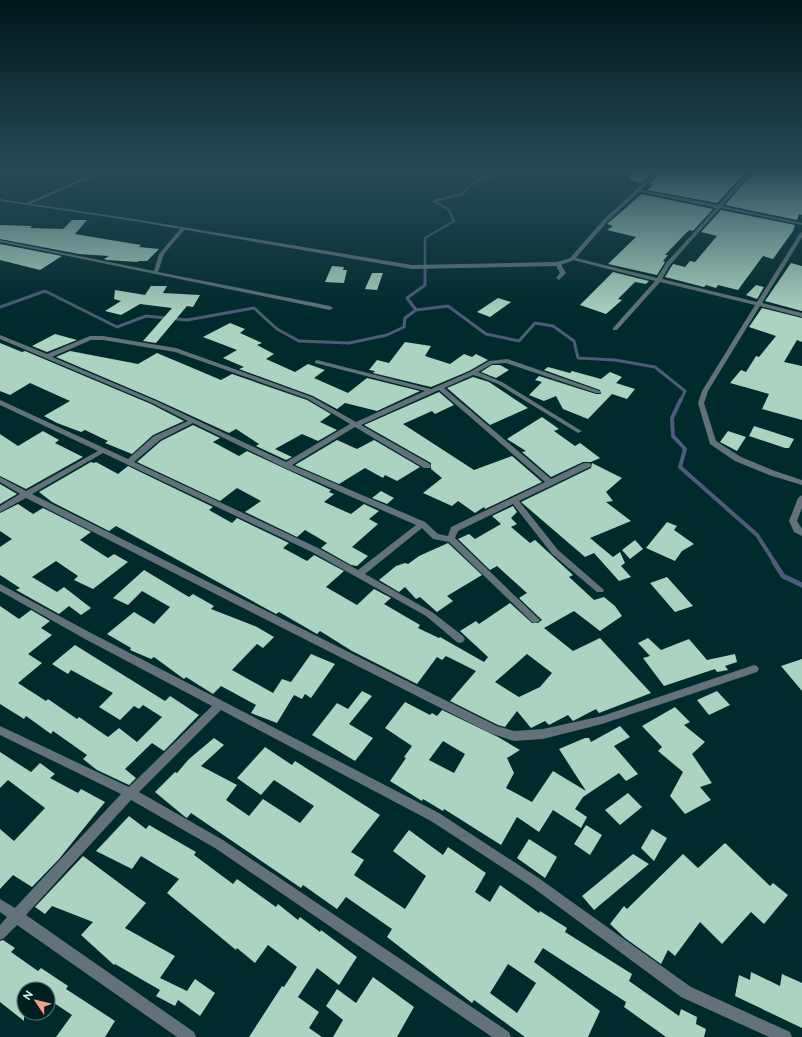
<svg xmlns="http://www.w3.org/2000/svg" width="802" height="1037" viewBox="0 0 802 1037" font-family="Raleway,sans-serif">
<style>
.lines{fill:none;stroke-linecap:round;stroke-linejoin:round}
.stream-far3{stroke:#4d5c78;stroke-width:2.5}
.stream-far2{stroke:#4d5c78;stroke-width:3}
.stream-far1{stroke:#4d5c78;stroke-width:4}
.stream{stroke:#4d5c78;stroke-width:5}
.building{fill:#acd2c2;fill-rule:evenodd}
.minor{fill:#63727a;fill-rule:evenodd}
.tertiary{fill:#63727a;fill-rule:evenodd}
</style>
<rect width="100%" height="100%" fill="#002a2c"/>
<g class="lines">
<path class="stream-far3" d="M425 271V238L454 221 449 210 434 201 462 194 469 186 487 177 494 170"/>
<path class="stream-far2" d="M0 307 45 291 117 327 146 316 187 320 254 308 277 329 299 341 349 343 387 335 404 327 405 318 416 310 448 306 486 334 519 341 535 323 553 326 574 341 578 358 615 360 655 367 685 391 681 400
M416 310 407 298 425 285V270"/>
<path class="stream-far1" d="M681 399 672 418 673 436 685 449 680 467 757 535 775 563"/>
<path class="stream" d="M774 562 783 576 802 585"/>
</g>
<path class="building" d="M631 170H656L642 183 630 180Z
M663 170H748L717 203 647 190 653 185 649 184Z
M755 170H802V215L799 214 797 220 725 205Z
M642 194 713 209 693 231 690 230 687 232 665 255H668L663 261 665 262 657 275 608 264 636 237 607 230 613 226 607 224Z
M721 210 795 225 793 231 773 259 763 256 738 290 718 285 716 288 706 285 704 287 665 277 673 264 685 267 690 261 695 262 717 236 701 232Z
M72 220H87L75 234 141 245 139 247 159 249 147 261H139L137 262 107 260 104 259 109 256 79 254 0 239V225L32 226 30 228 63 229Z
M0 244 62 256 40 270 0 260Z
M791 263 802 266V311L765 301Z
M332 266 344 267 343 270H347L344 283 325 282Z
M613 272 649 281 646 284 635 282 618 299 622 300 606 314 580 305Z
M372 273H383L377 290 365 289Z
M756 285 764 287 757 299 746 295Z
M151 286H167L163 293 200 295 193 307 187 306 156 343 143 341 172 308 140 304 121 315 105 311 121 301 114 299 115 290 145 295Z
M498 298 511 302 490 317 477 312Z
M762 308 802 318V342L797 340 784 362 802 366V420L762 409 769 394 730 383 741 370 746 372 756 356 759 357 776 336 749 327Z
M230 323 245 329 240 333 262 343 257 345 274 354 266 359 295 372 308 364 325 370 314 378 348 393 367 378 420 391 377 411 345 403 337 409 313 396 239 369 244 367 223 358 237 350 203 337Z
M55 334 77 340 47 352 32 346Z
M405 342 431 346 425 356 450 364 464 354 472 357 476 354 488 360 469 371 431 387 373 373 375 371 369 370 377 360 389 363Z
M0 343 22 352 25 351 151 404 184 421 153 435 132 454 105 443 108 441 85 430 81 432 57 423 44 416 70 401 30 383 10 395 0 391Z
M70 351 138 364 157 353 221 380 232 374 307 400 331 414 320 422 337 430 318 441 302 434 275 449 292 457 286 460 256 446 259 444 236 429 229 433 157 400 56 357Z
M492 365H500L509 370 496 378 481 372Z
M548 367 570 373 572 371 601 379 610 372 622 377 616 383 635 389 627 399 612 394 588 419 563 409 556 396 544 401 529 395 542 382 535 380 539 376 596 394H601L600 390 544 370Z
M473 377 489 382 528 408 490 425 447 388Z
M439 392 454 405 435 414 432 411 403 424 474 470 512 456 542 482 485 509 484 507 475 513 458 501 452 506 423 493 442 478 431 469V463L364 425Z
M542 417 559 429 554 431 575 446 580 443 600 458 591 462H583L551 477 522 452 526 451 507 439Z
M193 425 220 438 213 442 239 456 247 451 331 490 329 492 334 494 324 502 351 514 364 504 379 511 369 519 378 524 352 547 368 556 357 566 351 565 321 548 327 543 305 530 297 537 245 512 261 501 237 488 220 501 137 462 161 441Z
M754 426 794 439 789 448H785L749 436Z
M43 431 59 440 55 443 83 457 26 489 0 476V434L18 446Z
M728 431 746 437 737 451 720 442Z
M337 440 357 449 374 440 420 467 397 481 385 475 383 478 365 468 339 484 295 465Z
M91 462 94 463 96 462 118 474 128 466 213 507 209 510 232 523 237 518 289 543 283 548 307 561 314 555 344 571 326 587 357 605 374 589 391 598 384 604 420 625 418 628 439 638 440 637 484 662 488 657 460 631 476 621 479 624 510 603 532 623H538L542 620 519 598 527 593 497 566 490 570 458 539 469 534 475 539 501 524 492 516 513 506 517 512 511 518 517 524 511 527 530 543 535 540 573 575 569 577 594 600 604 597 615 606 622 616 600 631 574 611 544 628 573 651 600 638 651 693 599 713 596 709 573 721 568 715 549 725 545 721 531 728 517 711 505 727 498 725 450 701 476 671 446 656 442 660 437 657 417 684 352 651 320 631 317 634 279 612 276 614 116 526 109 531 52 502 39 492ZM527 654 552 673 540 687 519 697 495 682Z
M592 463 622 478 606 492 613 501 606 502 631 521 590 538 613 557 620 552 625 563 621 566 631 577 619 581 594 553 585 557 521 502 591 468Z
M0 484 17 494 0 504Z
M381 491 394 498 387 504 372 498Z
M18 504 33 514 43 508 91 532 80 540 108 558 114 554 128 562 93 589 74 580 78 576 56 561 32 577 57 592 64 587 91 608 81 615 69 606 59 614 16 590 20 588 0 575V547L12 539 0 531V513Z
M667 522 677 526 674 530 694 544 682 551 675 561 646 548Z
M635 540 643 549 630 559 622 550Z
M448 543 482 575 447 596 453 601 437 612 420 597 416 599 405 587 399 592 379 580 396 566 405 563 408 564 419 556Z
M144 570 189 597 193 594 214 606 211 609 257 627 274 637 263 648 257 644 232 670 273 693 282 679 291 682 311 654 335 664 311 698 305 694 302 699 294 695 277 723 251 713 256 705 221 686 213 694 186 677 184 679 154 657 151 659 130 650 131 648 107 634 134 612 154 624 170 607 142 591 128 605 113 598Z
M667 577 693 606 675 612 650 583Z
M0 606 19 619 31 610 50 621 41 628 52 635 28 654 42 663 18 683 46 701 48 699 77 719 79 717 108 737 119 728 137 742 162 717 143 705 139 709 134 706 120 720 99 707 113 693 71 670 68 674 52 664 75 645 165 701 170 696 199 715 164 751 152 743 125 769 136 778 129 785 97 770 83 759 87 755 53 731 51 734 26 716 24 719 0 704Z
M648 638 661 650 689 639 707 660 735 654 737 662 725 666 728 670 717 672 715 669 664 686 643 658 650 656 638 643Z
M802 659V691L781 666Z
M362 691 372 696 349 724 373 738 355 761 312 735 337 703 348 709Z
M717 691 730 705 709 715 697 700Z
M405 702 430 715 432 713 437 716 442 710 498 737 520 750 507 758 514 773 506 788 532 802 553 771 586 791 559 749 585 738H589L591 742 620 726 630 737 614 746 638 774 626 781 619 773 583 797 575 809 587 817 581 828 553 810 539 832 517 817 501 845 444 809 443 811 423 799 422 801 390 781 406 758 404 757 412 746 385 728ZM443 741 465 754 454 773 429 760Z
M675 707 690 722 684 725 705 742 692 754 712 783 700 787 711 800 685 814 670 796 683 772 658 751 662 747 642 726Z
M214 738 224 745 201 766 237 785 226 800 249 816 263 799 300 823 314 806 274 780 261 795 237 778 265 747 292 765 295 761 380 815 351 852 364 860 354 875 405 909 426 876 393 851 409 830 443 855 448 847 486 873 475 892 490 902 500 885 539 913 540 911 567 928 565 932 632 974 629 981 679 1016 681 1009 697 1017 696 1024 706 1029 704 1037H666L624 1007 626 1002 543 948 534 962 600 1011 588 1037H525L474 1000 472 1003 414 958 387 937 392 929 346 897 337 909 303 885 301 888 191 813 187 818 184 816 155 792 175 772 177 773 189 759ZM508 964 536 983 517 1013 490 993Z
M0 752 31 772 40 763 55 774 50 778 78 793 81 789 105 802 59 859 32 887 13 875 0 889V829L14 841 45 808 8 780 0 788Z
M628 793 642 807 620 825 605 810Z
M129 816 146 829 149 825 196 852 194 855 233 884 237 879 276 907 278 904 298 920 300 917 320 932 321 930 357 957 339 985 317 968 298 997 319 1012 309 1028 322 1037H249L282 986 284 987 297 967 268 945 255 963 237 948 236 950 167 893 179 879 141 856 132 869 96 851Z
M586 825 602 835 590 855 574 844Z
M652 829 667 838 654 861 641 848Z
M529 839 557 857 545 878 517 858Z
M725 843 770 886 773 883 788 895 764 924 751 912 722 944 700 922 675 956 668 950 661 964 625 938 610 924 624 906 627 909 683 854 698 868Z
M633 854 649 864 594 910 582 896Z
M83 856 146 903 125 928 175 956 160 978 187 991 195 979 215 993 200 1016 178 1000 175 1006 156 996 160 990 115 964 114 965 81 935 93 922 52 906 45 914 35 907Z
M3 940 15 948 11 952 38 971 41 968 68 986 66 989 115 1021 105 1037H56L72 1015 48 999V989H24V1021L0 1002V941Z
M751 972 780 986 782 974 802 983V1028L735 996 739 975 750 980Z
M373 977 414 1007 397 1037H333L343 1020 326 1006 337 989 356 1003Z"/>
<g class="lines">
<path class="minor" d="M102 170H108L28 205 24 204Z
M565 170H570L562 176H560V174Z
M750 170H754L722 206 802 223V225L720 208 670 265 662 279 757 302 800 233 802 232V237L762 303 802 313V317L760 306 708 391 704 403 716 441 741 457 775 471 802 480V485L769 475 735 461 710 444 698 403 702 391 755 305 660 282 617 330H613V328L655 281 569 259 572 257 657 278 666 263 716 208 637 191H635V189L718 205Z
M181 228 185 229 164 254 158 272 330 306 333 308 330 310 0 242V240L154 271 159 254Z
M558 262 560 263 566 273 559 280 556 278 560 273 555 264Z
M0 335 47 354 90 336H103L176 348 312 397 356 422 425 391 315 363V361L317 360 431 389 470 372 489 361 507 359 600 391V393H596L506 363 492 364 478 372 502 382 580 430 582 431 578 433 498 384 480 377 473 375 444 388 551 479 584 463H590L591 465 590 467 519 501 558 550 604 590 603 592H597L552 554 513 504 458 531 455 538 540 620 538 622 535 623 532 622 449 542 433 539 422 528 365 574 432 612 463 636 465 639 463 642 460 643 457 642 426 616 312 552 103 453 32 494 497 726 514 731 543 729 602 716 754 665 757 666 759 669 757 672 602 724 543 739 514 741 490 733 26 498 0 512V506L20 494 0 482V477L26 491 98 451 0 405V400L128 459 154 436 188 421 152 403 0 339ZM91 340H103L175 352 308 399 350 424 286 462 156 401 52 357ZM439 390 545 482 451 527 448 536 438 534 425 522 292 465 355 427 424 468H430L431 466 430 464 361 425ZM193 423 283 467 416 525 358 570 318 548 134 462 160 440Z
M802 495V508L797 521 802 529V536L794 532 789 521 798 498Z
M0 584 91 633 439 813 540 879 691 987 790 1032 792 1037H769L681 997 532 887 431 821 221 710 139 792 223 840 509 1032 511 1037H492L215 848 131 800 26 915 194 1032 196 1037H177L17 925 4 938 0 940V925L7 917 0 912V899L15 908 121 794 0 735V726L129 787 212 706 85 639 0 591Z"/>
<path class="tertiary" d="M658 170H662L608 221 574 260 558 266 412 269 134 221 0 201V199L134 219 412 265 557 262 570 258 604 219Z"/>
</g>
<linearGradient id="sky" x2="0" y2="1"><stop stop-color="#001718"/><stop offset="0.54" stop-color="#264a56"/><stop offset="1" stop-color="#264a56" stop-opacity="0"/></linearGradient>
<rect width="802" height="315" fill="url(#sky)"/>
<g transform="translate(36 1001) rotate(305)"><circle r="19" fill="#001f21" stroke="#577374"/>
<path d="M0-3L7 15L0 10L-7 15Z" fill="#f39f83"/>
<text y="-6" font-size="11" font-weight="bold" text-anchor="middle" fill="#daf0f1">N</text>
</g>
</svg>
